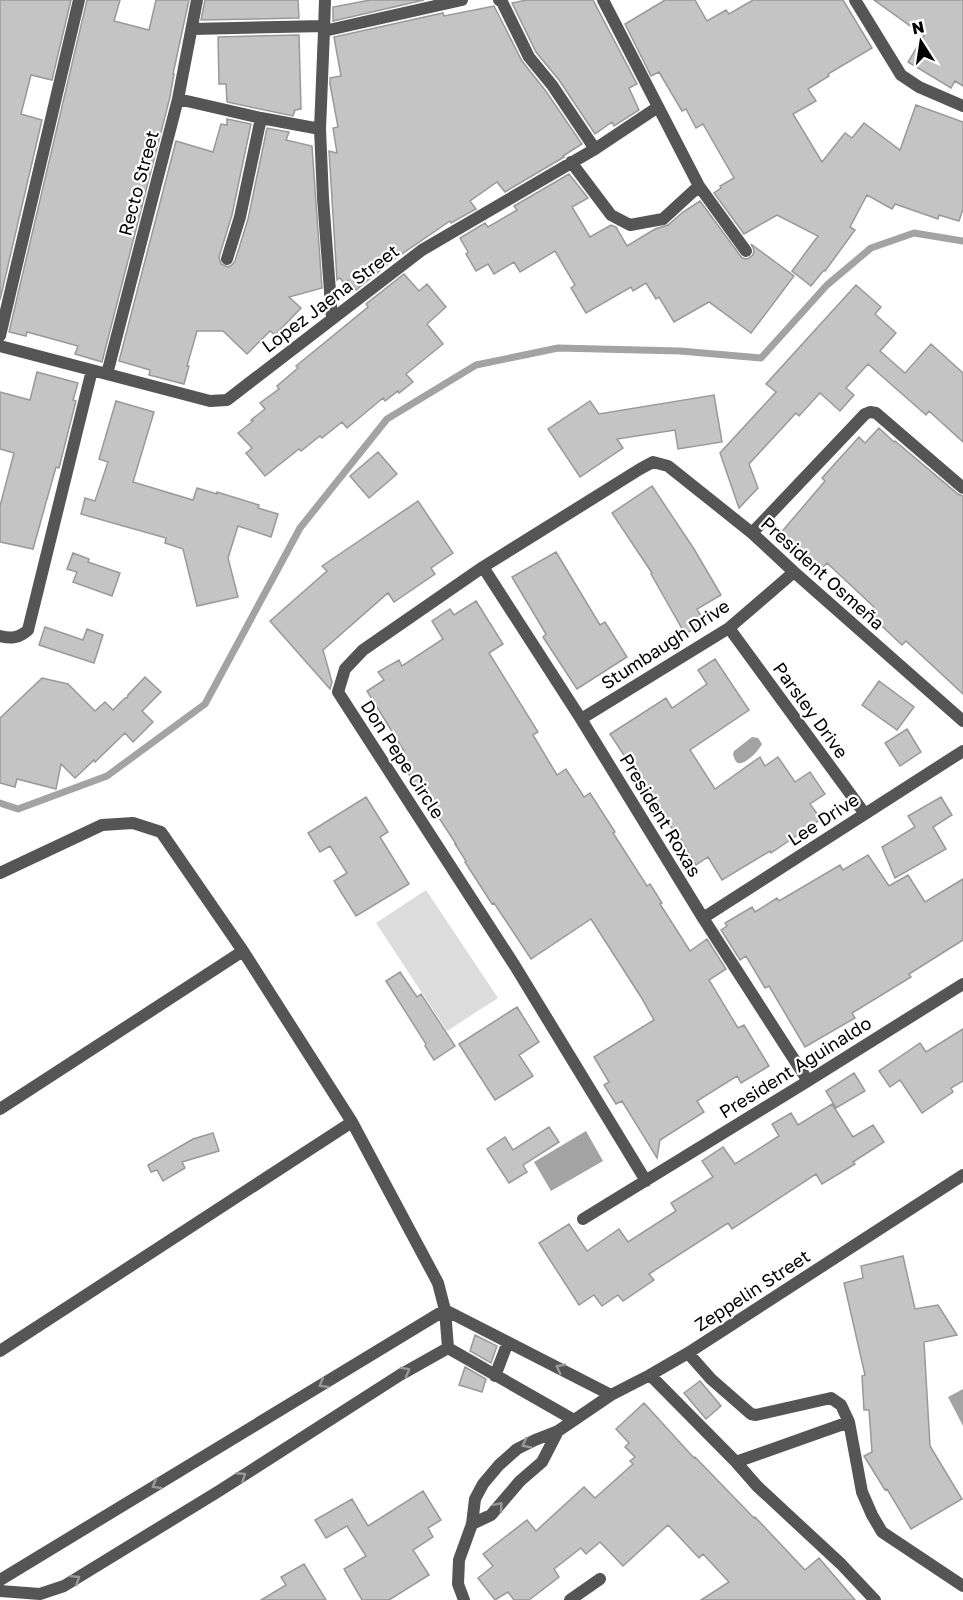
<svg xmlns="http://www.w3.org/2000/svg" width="963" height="1600" viewBox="0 0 963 1600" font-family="'Golos Text',sans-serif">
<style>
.green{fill:#dcdcdc}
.water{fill:#a3a3a3}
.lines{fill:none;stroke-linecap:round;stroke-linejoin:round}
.stream{stroke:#a3a3a3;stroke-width:7}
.building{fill:#c4c4c4;stroke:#999;stroke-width:1.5}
.minor{stroke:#555;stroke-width:12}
.oneway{stroke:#999}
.labels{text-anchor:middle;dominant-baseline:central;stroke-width:4.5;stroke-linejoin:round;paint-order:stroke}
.street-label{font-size:18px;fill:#000;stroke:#fff}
</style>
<rect width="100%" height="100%" fill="#fff"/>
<path class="green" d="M426 890 498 998 447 1031 376 923Z"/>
<path class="water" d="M752 737 758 738 762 744C759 750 746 765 738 763 735 762 734 757 733 754L734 751Z
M586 1131 603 1161 551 1191 534 1162Z
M963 1389V1426L948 1397Z"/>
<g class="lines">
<path class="stream" d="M0 803 18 809 107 776 205 704 300 528 387 419 476 365 558 348 680 351 761 358 827 285 871 248 914 233 963 241"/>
</g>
<path class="building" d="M0 0H71L52 80 31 75 21 114 42 120 0 300Z
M87 0H120L114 21 149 30 156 0H189L173 74H174L170 97 102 362 75 354 78 346 27 332 26 336 9 332Z
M205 0H298L299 18 201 20Z
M370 0H424L333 21V7Z
M527 0H593L637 84 629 88 639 110 614 126 612 122 595 134 559 80 536 52 512 3Z
M665 0H695L707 21 726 10 729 14 753 0H843L872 48 828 74 829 76 808 89 816 101 793 114 822 162 845 133 852 138 864 123 900 150 916 105 963 122V209L959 221 939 215 938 219 895 204 892 209 867 195 850 227 855 230 825 271 824 270 811 286 792 271 818 236 777 215 744 234 714 193 721 188 720 186 734 178 703 124 696 128 686 109 682 111 659 72 651 76 625 24Z
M874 0H963V86L955 81 951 88 908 62 924 36Z
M494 6 522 61 545 90 582 144 563 156 564 157 505 192 497 182 470 201 476 209 451 223 450 221 393 260 356 290 348 280 344 283 340 278 337 280 329 151 337 153 333 128 338 127 330 84V78L341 76 334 37 443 13 444 16Z
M299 35 301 109 295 110 293 116 227 102 226 84H219L218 37Z
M227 119 251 124 232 215 219 257 221 264 228 267 232 265 235 261 248 219 267 128 289 132 286 140 312 146 322 288 289 297 301 308 275 335 270 331 247 354 223 331H197L187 366H189L184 384 149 375 150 370 119 361 176 141 213 152 221 124 227 125Z
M569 174 588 198 572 207 590 237 611 225 616 227 627 246 655 229 668 225 683 212 700 201 742 258 747 259 753 255 754 250 751 244 794 276 751 333 709 302 674 322 659 297 656 299 646 283 633 291 631 287 586 313 571 288 575 285 555 251 520 272 514 262 494 274 488 264 476 271 466 254 468 252 460 238 485 223 488 227 517 210 514 206Z
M404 274 419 291 427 284 446 307 427 324 443 344 406 374 413 382 399 393 398 391 385 401 383 398 347 428 342 422 322 438 320 436 301 451 299 449 265 476 246 453 252 448 238 433 253 421 251 420 265 409 260 403 279 389 277 386 298 368 296 366 368 307 366 304Z
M856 285 881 307 875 314 896 333 880 351 905 373 931 344 963 373V442L929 411 926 415 868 364 846 388 854 395 840 411 820 393 799 416 796 413 749 464 758 488 739 508 720 453 776 392 766 384Z
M37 372 78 383 73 400 76 401 59 468 56 467 33 549 0 542V506L14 453 0 449V392L30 400Z
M714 395 722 442 678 449 675 430 617 439 623 448 580 477 548 429 590 401 599 414Z
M116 401 154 412 133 482 193 500 197 488 217 494V492L259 505 258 508 278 514 271 537 238 526 228 558 238 597 197 606 183 549 165 543 166 538 81 514 85 498 95 501 108 462 99 459Z
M879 428 894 442 895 441 958 494 963 496V694L906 641 902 645 868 613 874 607 827 563 820 571 779 535 825 481 822 478 859 437 865 443Z
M378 452 397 474 369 498 350 476Z
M652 486 694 549 721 595 697 609 705 623 685 634 651 574 652 573 612 513Z
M418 501 453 553 431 568 435 574 394 602 388 593 323 650 332 682 330 689 270 621 327 571 322 566Z
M556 552 600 625 605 622 627 657 577 689 543 637 546 634 512 577Z
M73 553 89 559 88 562 120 573 112 596 73 582 77 572 67 569Z
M476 601 503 644 489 653 538 732 533 735 557 775 566 769 584 797 590 793 615 832 613 833 647 886 650 884 662 903 660 904 690 951 707 939 726 969 709 980 738 1028 744 1025 769 1066 741 1083 737 1076 697 1101 704 1112 660 1140 657 1158 622 1101 616 1104 604 1085 609 1082 594 1057 654 1020 641 997 591 919 531 959 494 903 492 904 465 862 466 861 455 844H456L432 807 430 808 397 755 404 751 367 691 384 680 378 672 399 660 402 666 443 639 432 621 450 609 454 615Z
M45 627 83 640 87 629 103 635 94 663 39 645Z
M715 659 749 710 690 750 715 789 760 757 765 766 778 757 795 782 810 772 825 794 810 804 821 819 771 853 770 851 722 880 708 857 696 865 675 829 673 830 610 734 666 698 672 708 707 684 698 670Z
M145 677 161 692 142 711 153 722 133 742 125 733 95 762 94 760 75 778 61 764 56 789 17 779 15 787 0 783V718L42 678 68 684 95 711 105 702 113 710 125 698H127L128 695Z
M879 681 914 707 897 730 862 705Z
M907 729 921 752 900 766 885 743Z
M366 797 388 832 380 837 409 884 356 916 334 881 347 873 330 846 320 852 308 833Z
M941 797 952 815 933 827 946 849 895 878 882 847 915 827 908 816Z
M868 855 889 886 908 875 925 902 963 879V940L909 974 911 977 852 1013 855 1018 805 1047 769 986 765 988 746 956 740 960 721 930 727 926 725 923 752 907 755 912 777 898 779 901 840 865 843 870Z
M400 972 417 997 421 994 455 1046 434 1060 425 1046 426 1044 386 981Z
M517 1007 539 1042 519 1055 533 1076 495 1100 459 1044Z
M963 1029V1081L951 1088 953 1092 922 1113 900 1080 890 1087 879 1071 920 1043 926 1052Z
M854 1073 865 1091 836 1108 826 1091Z
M832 1104 853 1137 873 1125 884 1142 853 1162 855 1164 822 1184 816 1174 732 1229 728 1223 649 1274 654 1280 623 1301 618 1295 602 1306 594 1295 579 1305 539 1243 569 1224 587 1251 619 1229 628 1242 676 1211 671 1203 713 1177 702 1161 723 1147 735 1164 779 1136 772 1124 791 1113 798 1125Z
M549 1127 559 1142 523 1165 527 1172 509 1183 487 1149 505 1137 513 1150Z
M213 1133 219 1151 182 1162 185 1168 163 1181 157 1170 151 1172 148 1165 193 1139Z
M903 1256 915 1309 938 1305 957 1335 924 1342 930 1446 962 1499 911 1529 887 1489 885 1490 864 1456 872 1452 869 1410H864L862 1376 865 1375 844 1283 863 1278 861 1266Z
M475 1335 497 1346 491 1363 470 1351Z
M465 1367 486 1379 482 1392 459 1385Z
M700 1381 721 1406 706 1419 684 1393Z
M644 1403 694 1458 695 1457 754 1518 755 1517 805 1570 819 1558 855 1600H701L729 1582 703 1554 699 1558 668 1525 623 1566 600 1542 586 1554 581 1548 554 1569 559 1577 529 1600H514L508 1592 495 1600 478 1578 493 1566 483 1554 527 1520 536 1531 584 1487 595 1498 633 1464 630 1461 635 1457 625 1447 629 1443 616 1429Z
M423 1491 441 1520 428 1528 433 1537 413 1550 429 1575 389 1600H362L344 1569 366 1556 347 1526 326 1538 315 1520 352 1499 368 1526Z
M304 1564 326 1600H261L286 1585 281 1577Z"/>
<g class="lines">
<path class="minor" d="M499 0 502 2 529 57 552 85 595 149
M603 0 699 186 746 251
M855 0 901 75 919 87 963 106
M192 29 324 26
M324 31 325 0
M178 99 261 118 320 129
M571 162 611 215 630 225 663 219 699 186
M227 259 240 217 261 118
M332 318 323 198 320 129 324 31 462 0
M0 336 79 0
M0 346 210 401 227 400 422 250 595 149 658 107
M107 374 178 99 197 0
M752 533 865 414 870 412 876 413 963 488
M483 567 581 719 703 918 808 1081
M729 628 865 814
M0 636C11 639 19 638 28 630L92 370
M581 719 729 628 794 572
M0 873 102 825 133 823 161 832 243 951 352 1122 438 1283 445 1310 448 1348
M703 918 963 751
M0 1109 243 951
M646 1181 515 966 338 692 345 669 363 650 483 567 640 469 653 462 668 466 752 533 794 572 963 721
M583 1219 808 1081 963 984
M0 1351 352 1122
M688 1353 711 1379 751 1414 756 1415 831 1398 841 1405 849 1422 862 1492 872 1515 882 1532 963 1586
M650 1375 736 1462 757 1486 841 1564 875 1600
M495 1376 508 1342
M736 1462 849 1422
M472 1524 491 1515 520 1481 542 1462 558 1431
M0 1580 445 1310 611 1395
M0 1591 40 1594 64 1586 219 1491 400 1375 448 1348 574 1420
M464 1600 458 1584 459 1560 472 1524 475 1499 483 1484 499 1465 517 1449 535 1440 558 1431 611 1395 650 1375 688 1353 963 1175
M570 1600 600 1579"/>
</g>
<defs><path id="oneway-chevron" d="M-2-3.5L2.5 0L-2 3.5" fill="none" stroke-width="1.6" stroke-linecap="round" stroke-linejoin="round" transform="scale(1.5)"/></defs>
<g class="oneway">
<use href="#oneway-chevron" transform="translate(560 1368) rotate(-153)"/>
<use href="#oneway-chevron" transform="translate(406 1371) rotate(-29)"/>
<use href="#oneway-chevron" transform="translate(323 1384) rotate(149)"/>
<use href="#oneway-chevron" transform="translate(526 1444) rotate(153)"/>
<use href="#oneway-chevron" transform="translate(242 1476) rotate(-33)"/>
<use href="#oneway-chevron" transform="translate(156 1485) rotate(149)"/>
<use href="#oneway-chevron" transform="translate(499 1506) rotate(-49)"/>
<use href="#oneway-chevron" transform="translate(76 1579) rotate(-32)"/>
</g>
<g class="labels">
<g class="street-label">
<text transform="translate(138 183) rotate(-75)">Recto Street</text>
<text transform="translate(330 298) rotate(-37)">Lopez Jaena Street</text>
<text transform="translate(823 573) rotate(42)">President Osmeña</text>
<text transform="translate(665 644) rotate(-33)">Stumbaugh Drive</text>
<text transform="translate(811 710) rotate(54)">Parsley Drive</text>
<text transform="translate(403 759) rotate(57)">Don Pepe Circle</text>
<text transform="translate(661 815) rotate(59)">President Roxas</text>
<text transform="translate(823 819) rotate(-33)">Lee Drive</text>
<text transform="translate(795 1067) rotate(-32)">President Aguinaldo</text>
<text transform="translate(752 1290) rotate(-33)">Zeppelin Street</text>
</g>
</g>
<g transform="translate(921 42) rotate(348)" stroke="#ffffff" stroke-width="4.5" paint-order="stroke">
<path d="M0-4.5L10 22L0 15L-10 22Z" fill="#000000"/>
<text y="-9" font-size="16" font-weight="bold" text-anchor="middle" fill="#000000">N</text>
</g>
</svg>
